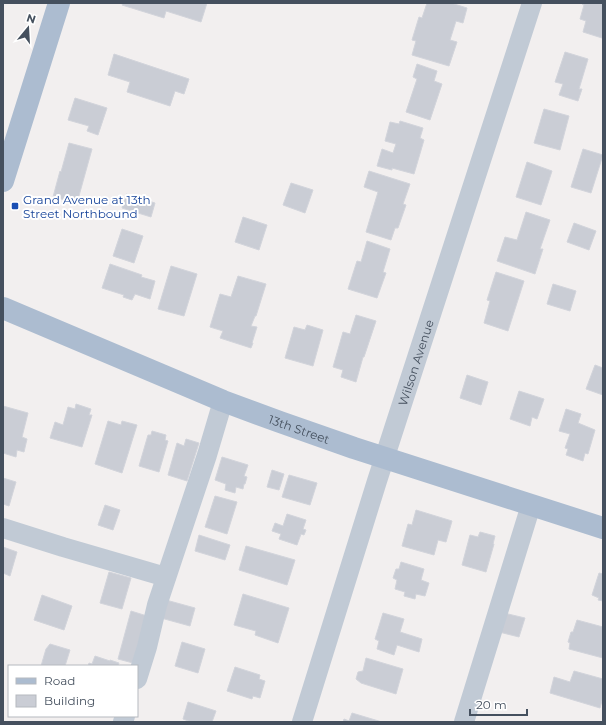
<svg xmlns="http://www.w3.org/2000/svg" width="606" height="725" viewBox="0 0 606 725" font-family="Montserrat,sans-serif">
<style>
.building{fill:#cacdd5;stroke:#d2d4db}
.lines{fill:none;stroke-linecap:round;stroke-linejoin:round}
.minor{stroke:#c1cad5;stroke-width:20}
.major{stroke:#acbcd0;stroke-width:22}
.transit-dot{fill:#1a4fb4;stroke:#fff;stroke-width:1.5}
.labels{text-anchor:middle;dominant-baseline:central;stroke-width:4;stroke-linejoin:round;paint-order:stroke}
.transit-label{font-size:12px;fill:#164399;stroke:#fff;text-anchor:start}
.street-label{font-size:12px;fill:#45505e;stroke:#fff}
</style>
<rect width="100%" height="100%" fill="#f2efef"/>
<path class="building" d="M123 3H207L201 22 166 11 164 18 122 5Z
M427 3H451L467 8 463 23 456 21 450 40 457 42 449 66 412 55 416 41 412 40 419 17 422 18Z
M582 3H603L602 38 583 32 586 21 580 19 584 5 582 4Z
M565 52 588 59 579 89H582L578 101 559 95 563 84 555 82Z
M114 54 189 79 184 94 175 91 170 106 127 92 130 82 108 75Z
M417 64 437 71 434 81 442 84 430 120 406 112 417 79 413 77Z
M75 98 107 108 98 135 87 131 89 126 68 120Z
M544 109 569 116 560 150 534 143Z
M400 121 423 128 420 138 424 140 414 174 392 168V170L377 166 382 149 393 153 396 144 385 141 390 122 399 124Z
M69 143 92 149 77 203 53 197 60 171 61 172Z
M583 149 603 155 591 193 571 187Z
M527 162 552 171 541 205 516 197Z
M369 171 410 184 403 204 406 205 398 228H395L391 240 366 232 378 192 364 187Z
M291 183 313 190 305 213 283 205Z
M126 194 155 203 151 217 122 208Z
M526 212 550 220 540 249H543L535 274 497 261 505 237 517 240Z
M243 217 267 225 259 250 235 242Z
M574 223 596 231 589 250 567 242Z
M122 229 143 236 134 263 113 256Z
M367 241 390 249 383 272 386 273 377 298 348 289 357 261 361 262Z
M110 264 142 275 141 277 155 281 150 299 135 294 132 300 123 297 124 295 102 288Z
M171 266 197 274 184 316 158 309Z
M496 272 524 281 508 331 484 323 490 301 487 300Z
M238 276 266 284 256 316H255L251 326 257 327 252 343H253L251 348 220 338 223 331 210 327 220 294 231 297Z
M553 284 576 291 570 311 547 304Z
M356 315 376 321 364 357H363L356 382 341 377 343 370 333 367 343 332 350 334Z
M307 325 323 330 313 366 285 358 294 327 305 330Z
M595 365 603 368V395L586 389Z
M467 375 488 382 481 405 460 398Z
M519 391 544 399 537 419 532 417 530 426 510 419Z
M76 404 91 409 89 415H92L82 447 50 438 55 422 63 425 68 407 75 409Z
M3 406 28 413 22 437 27 439 24 452 17 450 16 457 3 453Z
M566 409 581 414 578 423 595 430 588 454 585 453 583 461 566 455 568 449 565 448 570 434 559 431Z
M108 421 121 425 122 421 137 425 122 473 95 464Z
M152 431 166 435 165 440 168 441 159 472 139 466 148 435H151Z
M186 439 199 443 187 481 168 475 177 443 184 446Z
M222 457 248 465 244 476 247 477 245 484H244L243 489 236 487 235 493 225 490 226 484 215 480Z
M272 470 284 474 279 490 267 487Z
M289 475 317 483 310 505 282 497Z
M3 478 16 482 9 506 3 504Z
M215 496 237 502 227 534 205 527Z
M105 505 120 510 113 530 98 525Z
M416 510 452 521 446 542 438 540 434 555 402 546 408 524 412 525Z
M287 514 306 520 303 529 306 530 304 535 301 534 297 545 279 539 281 534 272 531 275 523 283 526Z
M480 532 495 536 493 544H494L486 572 462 565 470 535 478 537Z
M199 535 230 545 225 560 195 551Z
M246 546 295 560 287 585 239 570Z
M3 547 17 552 10 576 3 573Z
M401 562 424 569 421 580 429 583 425 596 416 594 415 599 404 596 405 592 395 589 397 580 393 578 396 569H399Z
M109 572 131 578 122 609 100 603Z
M599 573 603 574V601L598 600 599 598 592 595Z
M243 594 289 608 278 643 255 635 256 631 234 625Z
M42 595 72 606 64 630 34 620Z
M166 600 195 608 190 626 161 618Z
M131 611 147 616 133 663 118 659Z
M383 613 404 619 400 632 422 639 419 652 397 645 394 655 377 649 379 641 375 639Z
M504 613 525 618 519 637 499 632Z
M577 620 603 627V658L569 649 570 643 568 642 571 632H573Z
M182 642 205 649 198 673 175 666Z
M50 644 70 650 65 666H41L46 649Z
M95 656 110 661V660L119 663 118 666H88L89 663 92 664Z
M366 658 403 669 396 694 361 683 356 679 358 672 363 671Z
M235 667 260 675 259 679 265 681 260 698 253 696 252 699 227 691Z
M574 671 603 679V697L600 708 550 693 554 677 570 682Z
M188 702 216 711 212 722H191L183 719Z
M352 713 382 722H343L344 719 349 721Z"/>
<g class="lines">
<g class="minor">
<path d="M3 528 63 547 166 577"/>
<path d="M137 679 147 647 157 605 207 455 223 401"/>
<path d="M123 722 125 716"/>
<path id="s1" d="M302 722 377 481 532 3"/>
<path d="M464 722 531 505"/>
</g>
<g class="major">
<path d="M3 181 59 3"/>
<path id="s2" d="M3 308 223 401 280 422 354 448 603 528"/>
</g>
</g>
<rect class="transit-dot" x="11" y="202" width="8" height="8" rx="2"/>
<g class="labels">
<g class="transit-label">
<text x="23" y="199">Grand Avenue at 13th<tspan x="23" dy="14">Street Northbound</tspan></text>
</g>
<g class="street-label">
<text stroke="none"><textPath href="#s1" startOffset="377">Wilson Avenue</textPath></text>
<text stroke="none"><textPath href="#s2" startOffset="320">13th Street</textPath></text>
</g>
</g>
<rect width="606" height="725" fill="none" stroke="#45505e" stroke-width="8"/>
<rect x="8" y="665" width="130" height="52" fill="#ffffff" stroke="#b5b9bf"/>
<rect x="16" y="678" width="20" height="6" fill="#acbcd0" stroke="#b5b9bf"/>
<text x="44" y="685" font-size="12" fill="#45505e">Road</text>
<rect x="16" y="695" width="20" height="12" fill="#cacdd5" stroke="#b5b9bf"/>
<text x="44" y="705" font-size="12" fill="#45505e">Building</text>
<g transform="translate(28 28) rotate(18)" stroke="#ffffff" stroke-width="3" paint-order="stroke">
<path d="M0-3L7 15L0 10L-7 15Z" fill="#45505e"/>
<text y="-6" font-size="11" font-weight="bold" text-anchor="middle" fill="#45505e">N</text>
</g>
<path d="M470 709v6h57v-6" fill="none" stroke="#45505e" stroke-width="2"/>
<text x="476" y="709" font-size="12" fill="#45505e" stroke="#ffffff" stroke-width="3" paint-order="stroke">20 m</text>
</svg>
